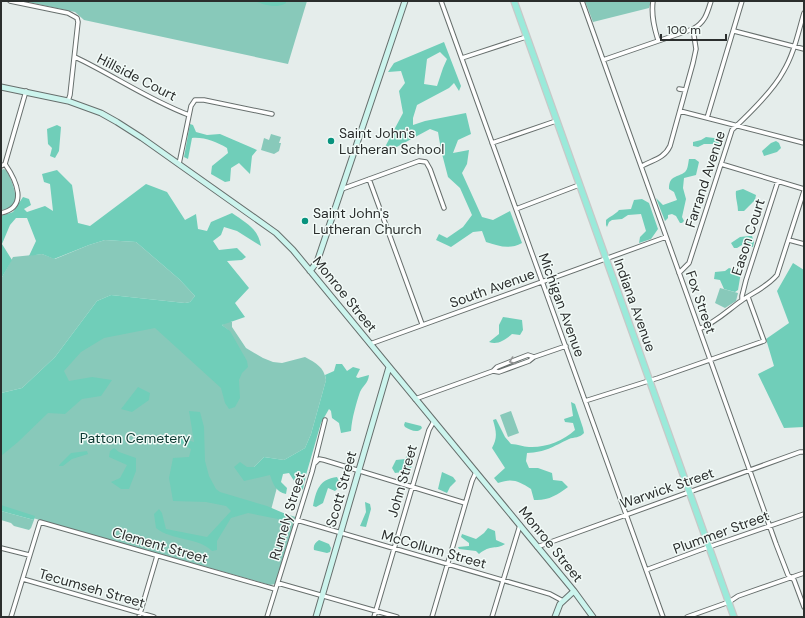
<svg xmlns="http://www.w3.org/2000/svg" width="805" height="618" viewBox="0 0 805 618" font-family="'DM Sans',sans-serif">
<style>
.green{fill:#88c9ba}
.forest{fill:#70ceb9;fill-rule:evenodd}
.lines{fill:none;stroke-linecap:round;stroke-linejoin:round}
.street-casing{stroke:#676f6d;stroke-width:5.5}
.secondary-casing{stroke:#676f6d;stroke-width:7}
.primary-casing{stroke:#c8c9c8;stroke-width:8}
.street{stroke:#fff;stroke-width:3.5}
.secondary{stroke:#ccf4ed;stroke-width:5}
.primary{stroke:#9aeada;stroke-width:5.5}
.oneway{stroke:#959696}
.poi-dot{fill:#08937e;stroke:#f2fbf8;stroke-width:1.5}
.labels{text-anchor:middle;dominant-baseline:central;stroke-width:3;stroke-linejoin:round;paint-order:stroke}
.street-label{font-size:14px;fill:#2b2e2d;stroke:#f2fbf8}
.poi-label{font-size:14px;fill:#2b2e2d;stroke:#f2fbf8;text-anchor:start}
.park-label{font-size:14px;fill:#0b3830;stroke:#f2fbf8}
</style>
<rect width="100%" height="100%" fill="#e5edeb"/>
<path class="green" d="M23 1H307L288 64 84 20 75 12Z
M585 1H651L649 8 593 22Z
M271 134 281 137 279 143H281L279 151 274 154 261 150 264 138 269 140Z
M4 169 7 171C13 184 25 208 1 210V170Z
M105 240 136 242 179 279 195 296 190 302 185 303 111 295 97 301 55 357 22 388 1 393V279L13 257 42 254 55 259 89 245Z
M720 288 738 293 736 301 725 308 715 303Z
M106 314 228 330 222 325 227 322H232V327L246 348 263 358 273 362 282 363 305 357C316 363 324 367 326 380L311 434 305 448 284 460 264 457 254 467 280 476 271 510 296 517 275 584 270 585 1 509V443Z
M511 411 519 433 508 437 500 415Z
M1 511 34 520 31 528 29 530 14 526 11 523 1 520Z"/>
<path class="forest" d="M255 1H286V3C277 9 264 5 255 1Z
M444 42 461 86 459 91 454 83 449 88 417 105 413 118V125L425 121 466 113 471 134 458 140 453 153 469 150 467 164 462 173 482 217 493 220 510 211 522 243C509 250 499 246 486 242L482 231 473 232 451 247 436 240 439 234 447 238 463 227 472 215 460 188 448 177 441 150 438 132 430 129 391 150 385 147 403 113 399 91 405 83 401 71 388 72 394 63ZM440 52 447 59 443 68 437 86 424 84 427 59Z
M190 124 193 125 196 132 207 135 220 134 257 150 252 156 250 174 239 163 231 168 230 181 225 182 211 174 212 166 228 153 227 148C216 142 205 137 192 138L188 159 184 157Z
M57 125 61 127 59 151 55 158 50 156 52 148 48 144 47 129Z
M706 137 722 139 724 140 723 143 721 144H704L698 147 693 146V142L701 140Z
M776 141 779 143 781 148 777 152 764 156 762 151 771 143Z
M689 159H695L699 162 696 175 684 178 683 188 686 199 682 217 684 221 682 223H680L676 216 672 214 668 215V218L665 221 656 198 663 205 677 200 674 192 669 189C669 175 677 178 685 172 688 169 688 164 689 159Z
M57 170 72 185 78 223 90 226 146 184 167 192 185 220 196 214 198 229 207 231 211 222 232 213C246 223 258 228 261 246L237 231 224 227 221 235 213 241 219 250 237 248 246 257 242 260 227 261 249 288 235 303 245 317 222 325 230 331 247 361 248 367 242 373 239 380 240 398 235 407 229 409 225 403 221 388 155 328 104 338 81 352 64 371 69 381 92 377 112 380 101 396 82 399 65 414 48 413 18 442 1 456V393L22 388 55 357 97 301 111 295 185 303 190 302 195 296 179 279 136 242 105 240 89 245 54 259 42 254 29 256 36 241 27 218H16L10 225 2 244 12 260 1 279V216L13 212 23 197 29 199 31 205 24 209 27 212 45 206 53 211 50 184 44 182 42 174Z
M743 189 756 195 755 200 744 211H738C738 204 735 197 736 191Z
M642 199 649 203 658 229 651 239 639 243 640 237 646 231 641 214 628 215 622 219 612 220 609 222 607 227 606 225V220C610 216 615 215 619 210L631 209 634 200Z
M749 236H752L754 242 753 247H751L747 242 737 248H734L731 243 740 237Z
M793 263 804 270V427L784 428 758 374 774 366 766 339 789 323 777 291Z
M729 268 741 272 738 290 735 292 724 289 720 280 714 279 715 272 725 271Z
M503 317 522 320 523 330 520 335 512 334C505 340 498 345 489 342L499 334V325Z
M336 364H342L347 371 353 367 360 369 356 377 358 378 369 375C368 384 363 385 360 392 356 404 352 418 351 431L341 433 339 423 332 418 331 411 329 409 321 423 306 475 303 489 298 493V487L289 473 283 474 281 482 287 488 286 494C276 492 273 484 270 475L244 481 234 467 240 462 247 467H254L264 457 284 460 305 448 311 434 326 380 325 375 334 371Z
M138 387 150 393 149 400 132 412 121 409Z
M571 402 575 404 583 428 584 433C580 438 574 437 569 439 552 447 546 452 527 453L526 461 529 468H538L552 473 553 480 562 481 568 487C557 495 548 501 534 500L531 489C518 481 513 478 498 483L494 478 505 468 492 448C498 437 496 431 493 420L496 419 505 437 511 444C518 444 523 447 529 447 545 448 563 441 575 430L573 423 565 422 564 419 573 416Z
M189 411 200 412 204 427 205 461 209 476 216 489 220 492 267 506 288 515 287 518 283 520 248 513 231 518 217 541V550L212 551C198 537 172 541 156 528L154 514 159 509 162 513 166 529 207 537 231 511 226 506 206 502 173 501 169 478 173 458 189 457 191 449 177 441 172 443 169 446 166 442 167 434 194 442Z
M405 422 421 426 422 428C417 434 411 430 405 427L404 425Z
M114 448 119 452 136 458V471L129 489H121L111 482 120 478 127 465 109 457 110 451Z
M87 451 88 454 72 459 63 466H59L60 464 71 453Z
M408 454 414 457 413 462 410 471 395 473 392 468 396 460 405 459Z
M442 472 453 477 456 481 450 487 447 493 438 489Z
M337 477 341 485 335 491 328 488 323 503 316 507 313 506C316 491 319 479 337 477Z
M365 502 370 504 371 509 366 527 360 526 366 512Z
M1 505 35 516 34 520 1 511Z
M488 528 495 531 496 540 505 544C496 550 491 544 479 554L476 551 459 549 458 547 469 546V543L461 537 462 534 476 539 484 533Z
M319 540 329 544 331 548 330 552 327 553 314 550C313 545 315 543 319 540Z"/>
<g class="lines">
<defs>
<path id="street" d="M10 1 68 13 77 18 78 22 70 95 68 101
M441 1 663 617
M582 1 776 544 788 575 794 580 804 607
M653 1C651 15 654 27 658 40
M734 31 804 49
M75 57C113 75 149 100 189 115
M462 58 526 37
M603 60 693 29
M679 89 685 90
M680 111 804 143
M707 118 742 1
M492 143 556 121
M5 164 26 91
M179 164 191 106 195 100H204L272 114
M721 164 804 189
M1 166 5 164C16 180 29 207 1 213
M642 166C652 160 664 159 670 146L693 63 696 49 693 29C705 22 707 14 711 1
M369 179 422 324
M342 189 419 161 426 162 430 169 444 208
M516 209 579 185
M789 240 804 244
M679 273 689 263 732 130C748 115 773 91 783 72 794 54 798 33 804 13
M742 300V296L746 280 778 181
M699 329C715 323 727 311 741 301 752 293 767 287 777 275L804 191
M370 344 666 237
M493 371 499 372 529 361 534 357 566 346
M415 399 493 371 497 367 528 355 534 357
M585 401 658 378 764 341 748 297
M315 463 319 459 324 460 465 503
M297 520 550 594 563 601
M537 547 800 452H804
M1 548 29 555
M646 570 700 550 804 514
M23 579 154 617
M278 583 397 617
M11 617 40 522 275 589
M139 617 157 556
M267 617 312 472 325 420
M374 617 429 430 434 421
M432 617 472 481 476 472
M492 617 520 525
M687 617 729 602 738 596 804 573"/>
<path id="secondary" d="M1 87 68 101 101 113 117 122 142 138 276 233 293 250 574 591 593 617
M310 271 317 262 405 1
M316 617 389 367
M555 617 560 604 574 591"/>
<path id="primary" d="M514 1 734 617"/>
</defs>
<use href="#street" class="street-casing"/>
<use href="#secondary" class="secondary-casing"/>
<use href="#primary" class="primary-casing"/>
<use href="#street" class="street"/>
<use href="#secondary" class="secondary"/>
<use href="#primary" class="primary"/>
</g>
<defs><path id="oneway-chevron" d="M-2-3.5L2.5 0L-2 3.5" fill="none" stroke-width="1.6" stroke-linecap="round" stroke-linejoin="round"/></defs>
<use class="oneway" href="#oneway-chevron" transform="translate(512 361) rotate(160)"/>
<g class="poi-dot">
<circle cx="331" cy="141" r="4"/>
<circle cx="305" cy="221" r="4"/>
</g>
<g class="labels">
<g class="street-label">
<text transform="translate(137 77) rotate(27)">Hillside Court</text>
<text transform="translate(705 179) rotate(-72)">Farrand Avenue</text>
<text transform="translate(748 237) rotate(-72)">Eason Court</text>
<text transform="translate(492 288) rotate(-20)">South Avenue</text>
<text transform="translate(345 294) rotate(51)">Monroe Street</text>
<text transform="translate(701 302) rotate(71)">Fox Street</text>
<text transform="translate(562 305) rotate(70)">Michigan Avenue</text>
<text transform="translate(635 305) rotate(70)">Indiana Avenue</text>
<text transform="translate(402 481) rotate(-74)">John Street</text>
<text transform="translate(667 488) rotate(-19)">Warwick Street</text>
<text transform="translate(341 489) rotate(-74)">Scott Street</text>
<text transform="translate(287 516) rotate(-73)">Rumely Street</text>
<text transform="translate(721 532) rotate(-20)">Plummer Street</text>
<text transform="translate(551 544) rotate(51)">Monroe Street</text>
<text transform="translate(160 545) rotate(16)">Clement Street</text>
<text transform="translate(434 549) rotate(16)">McCollum Street</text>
<text transform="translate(92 588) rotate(16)">Tecumseh Street</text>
</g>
<g class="poi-label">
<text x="339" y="133">Saint John's<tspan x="339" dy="16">Lutheran School</tspan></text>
<text x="313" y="213">Saint John's<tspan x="313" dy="16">Lutheran Church</tspan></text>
</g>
<g class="park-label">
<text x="135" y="438">Patton Cemetery</text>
</g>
</g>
<rect width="805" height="618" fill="none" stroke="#2b2e2d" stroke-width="4"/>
<path d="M661 34v6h65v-6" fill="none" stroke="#2b2e2d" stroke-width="2"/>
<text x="667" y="34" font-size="12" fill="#2b2e2d" stroke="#f2fbf8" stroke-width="3" paint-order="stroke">100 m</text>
</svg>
